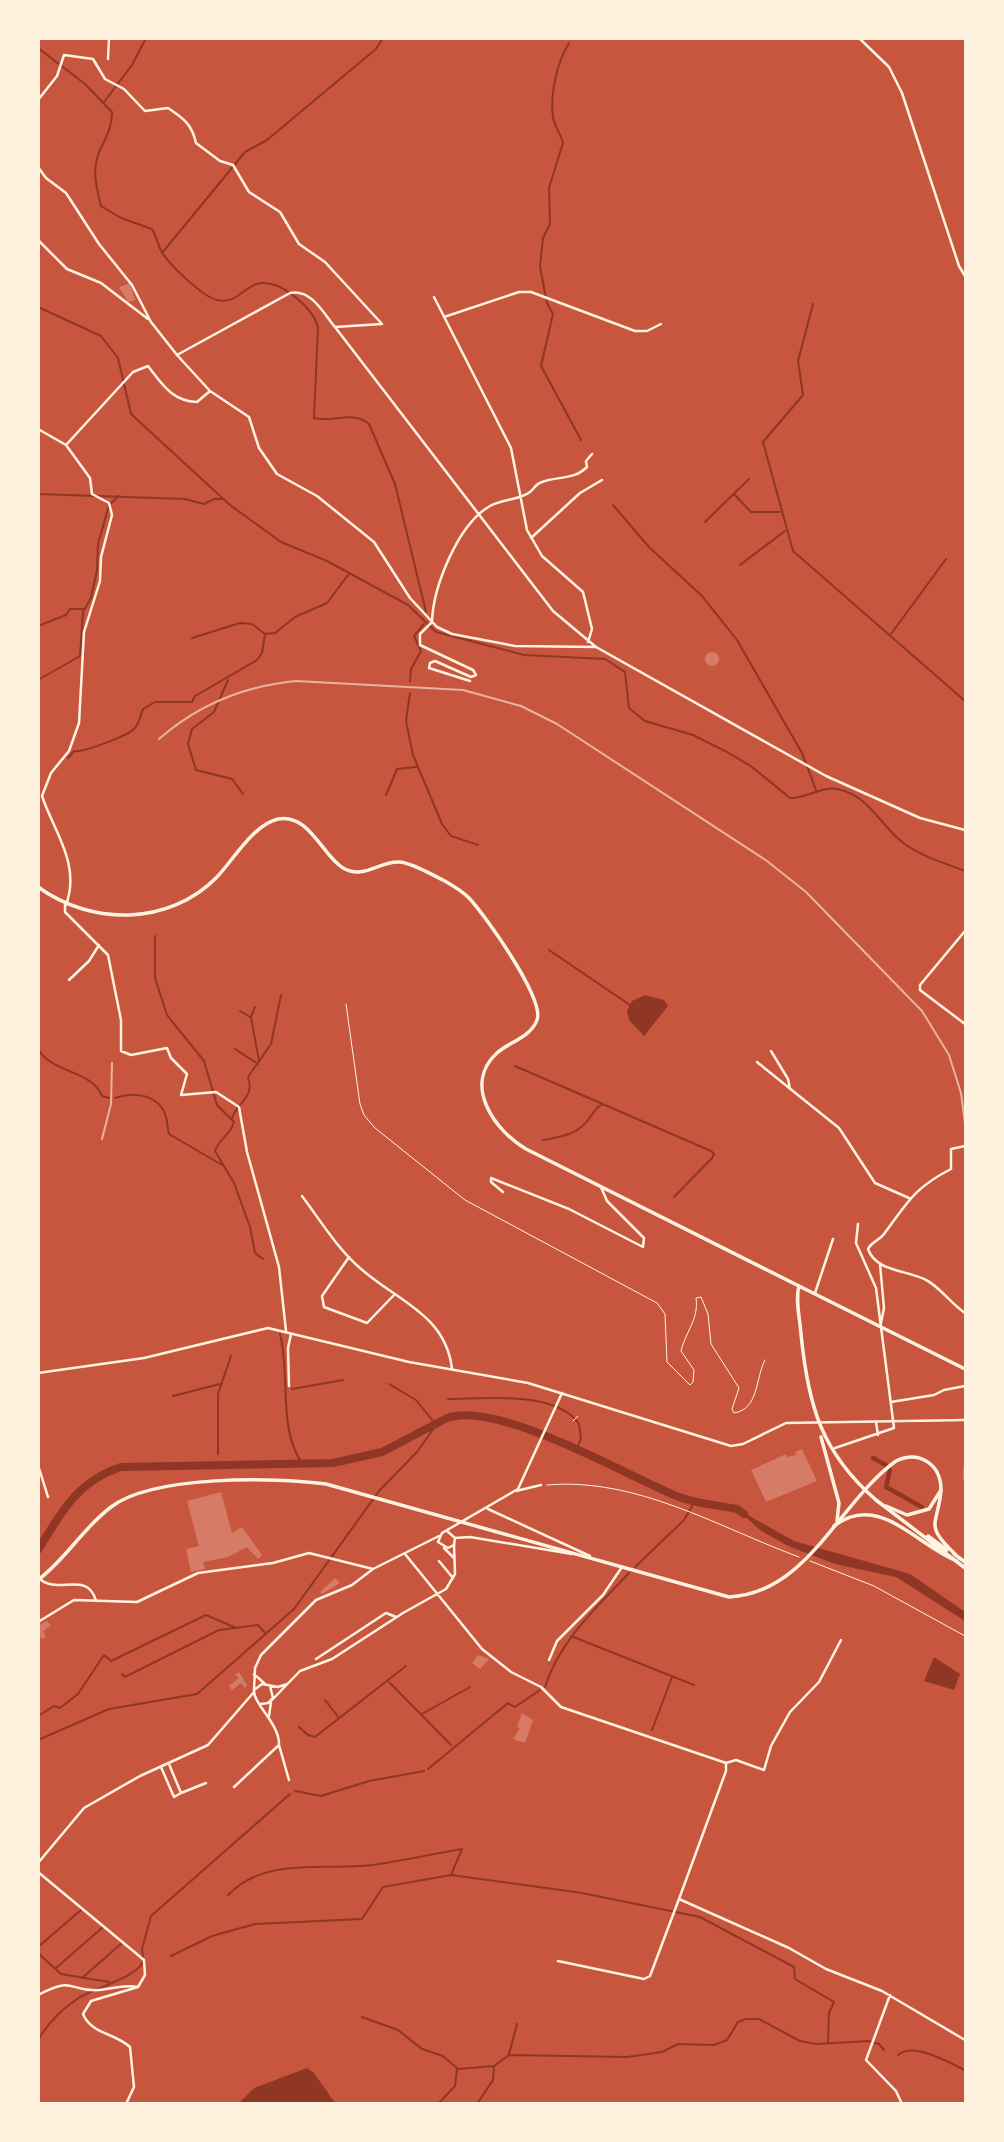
<svg xmlns="http://www.w3.org/2000/svg" width="1004" height="2142" viewBox="0 0 1004 2142" font-family="Literata,serif">
<style>
.water{fill:#8f3625}
.lines{fill:none;stroke-linecap:round;stroke-linejoin:round}
.stream{stroke:#8f3625;stroke-width:2}
.canal{stroke:#8f3625;stroke-width:4.5}
.river{stroke:#8f3625;stroke-width:8}
.building{fill:#d67c66}
.path{stroke:#fff3e0;stroke-width:1}
.minor{stroke:#fff3e0;stroke-width:2.5}
.tertiary{stroke:#fff3e0;stroke-width:2.5}
.secondary{stroke:#fff3e0;stroke-width:3.5}
.primary{stroke:#fff3e0;stroke-width:3.5}
.trunk{stroke:#fff3e0;stroke-width:3.5}
.rail{stroke:#e9b49f;stroke-width:2}
</style>
<rect width="100%" height="100%" fill="#c8553d"/>
<path class="water" d="M645 995 664 1000 668 1006 644 1036 629 1020 627 1011 632 1001Z
M737 1509 794 1541 910 1574 965 1612V1621L896 1577 835 1564 788 1546 760 1530Z
M934 1657 960 1674 954 1690 924 1681Z
M307 2068 314 2073 335 2103H239L254 2088Z"/>
<g class="lines">
<path class="stream" d="M569 43C557 62 550 94 553 117 554 126 561 134 563 143L549 188 550 224 543 238 540 267 547 303 553 314 541 366 581 440
M38 48 85 84 112 112C112 130 104 140 98 155 92 173 97 189 101 206L121 218 152 229C157 237 158 247 163 254 171 266 203 297 217 300 237 305 244 285 261 283 282 281 313 308 318 327L314 418C333 423 353 410 369 424L395 484 426 612
M104 102 132 65 146 38
M162 253 245 152 267 140 376 49 383 38
M813 304 798 361 803 395 763 442 793 551 965 701
M38 307 101 336 118 358 131 414 230 505 281 542 327 561 408 605 436 632 524 655 605 659 625 672 629 708 645 721 693 735 727 752 752 767 790 798C806 799 821 786 837 789 870 795 881 828 906 845 925 858 945 863 965 871
M38 494 185 499 204 504 214 499H223
M734 494 751 512H780
M613 505 649 547 702 596 737 640 802 753 816 790
M705 522 749 479
M740 565 785 531
M38 626 66 615 70 609H84
M891 634 946 559
M192 638 240 623 252 624 265 634 275 633 295 617 327 603 348 575
M38 680 80 656 83 612 91 598 97 570 98 544 109 505 119 496
M228 680 214 712 192 729 188 744 196 770 232 779 243 794
M410 681 411 669 421 651 414 636 424 624
M410 693 406 721 413 755 442 824 451 836 478 845
M68 758 74 751C82 753 127 736 134 729 140 723 140 716 143 709L155 702H192L195 696 257 660 262 653 265 634
M386 795 397 769 416 767
M155 936V978L167 1015 204 1061 217 1105 234 1122C231 1135 219 1138 215 1151L234 1183 250 1227 255 1253 263 1259
M549 950 630 1005
M255 1007 251 1017 259 1061
M240 1011 250 1017
M38 1049C51 1073 92 1070 102 1096L109 1098
M235 1049 258 1064
M515 1066 711 1151 714 1154 712 1158 674 1197
M115 1098C135 1091 160 1095 166 1117 168 1123 167 1128 169 1134L222 1165
M232 1118C238 1101 255 1098 248 1077L271 1044 281 995
M543 1140C560 1137 577 1135 588 1120 594 1113 595 1107 603 1104
M280 1334C291 1377 277 1428 303 1465
M292 1389 343 1380
M173 1396 220 1384
M448 1399C484 1399 556 1390 579 1424L581 1438 576 1451
M218 1454V1394L231 1356
M635 1567 684 1520 695 1501
M571 1636 694 1685
M122 1674 125 1677 219 1630 258 1625 266 1634
M389 1682 451 1745
M545 1687C560 1640 596 1608 629 1573
M325 1700 339 1718
M422 1714 470 1687
M38 1716 54 1706 60 1708 78 1694 104 1655 111 1661 206 1615 236 1628
M299 1727 308 1735 315 1737 406 1666
M652 1730 672 1677
M38 1740 109 1709 197 1694 294 1609 379 1491 417 1452 436 1425 416 1400 389 1384
M428 1769 508 1703 515 1707 540 1690
M295 1791 321 1796 369 1781 424 1771
M228 1895C265 1856 324 1871 372 1865 402 1861 432 1854 462 1849L451 1875
M38 1947 81 1910
M38 1953 61 1974 109 1982
M171 1956 212 1936 255 1924 362 1919 383 1887 451 1875 582 1893 700 1917 794 1967 795 1979 834 2002 829 2013 828 2043
M143 1957 142 1949 151 1916 290 1794
M56 1968 103 1927
M82 1978 122 1943
M362 2017 398 2030 422 2049 443 2056 458 2069 494 2066 509 2055 627 2057 662 2052 678 2044 714 2045 727 2040 738 2022 746 2019H759L800 2041 816 2044 869 2041 879 2044 884 2050
M38 2040C48 2023 63 2008 80 1997 94 1989 137 1976 142 1963
M509 2054 517 2024
M898 2055C914 2041 949 2063 965 2070
M438 2104 455 2086 457 2069
M477 2104 493 2080 494 2067"/>
<path class="canal" d="M873 1458 886 1465
M890 1470 886 1487 922 1507"/>
<path class="river" d="M38 1550C61 1513 77 1481 121 1467L333 1463 382 1452 447 1418C498 1400 627 1476 679 1497 697 1504 718 1505 737 1509L744 1514"/>
</g>
<path class="building" d="M130 283 135 300 128 302 119 287Z
M705 659a7 7 0 1 1 14 0a7 7 0 1 1-14 0Z
M802 1449 817 1481 766 1502 751 1470 786 1454 787 1457 796 1455 795 1452Z
M221 1492 232 1533 242 1527 262 1555 258 1559 247 1547 228 1557 203 1562 205 1569 191 1572 186 1549 199 1546 187 1501Z
M335 1578 340 1583 322 1594 320 1592Z
M47 1621 51 1626 43 1631 46 1637 41 1639 38 1626Z
M478 1655 489 1659 480 1669 472 1663Z
M239 1672 247 1685 245 1688 241 1683 232 1690 229 1686 239 1678 235 1675Z
M522 1713 533 1720 525 1743 513 1739 520 1728 517 1727Z"/>
<g class="lines">
<path class="path" d="M346 1004 360 1104 364 1115 375 1128 465 1200 657 1303 665 1314 667 1362 690 1385 693 1382 694 1370 681 1351C686 1331 699 1319 696 1298L701 1297 708 1314 711 1344 739 1388 732 1409 734 1413C759 1409 755 1379 765 1360
M573 1421 578 1416
M547 1485C636 1477 718 1527 799 1557
M810 1561 874 1586 965 1636"/>
<path class="minor" d="M859 38 889 67 902 93 959 266 965 276
M108 59 109 38
M38 100 57 76 64 55 93 59 105 79 124 89 145 111 168 108C183 118 192 124 196 143L220 161 233 165 249 192 280 212 299 244 325 262 382 324 335 327
M38 167 46 178 66 193 99 244 132 285 151 322 177 355 210 391 249 417 259 448 277 474 317 496 374 542 410 598 437 627 452 634 515 646 596 647
M38 240 67 269 101 283 148 319
M434 297 511 448 527 530 542 556 583 592 592 629 588 642
M444 317 519 292H531L635 331H647L661 324
M38 429 66 445
M531 538 580 493 602 480
M432 622C433 587 458 524 490 506 502 499 520 500 530 492 535 488 535 484 542 482 558 476 574 480 587 467L586 461 592 454
M432 622 420 634V645L473 670 476 675 471 677 435 661 430 663 429 668 470 681
M65 904V912L108 955 121 1020V1051L131 1055 167 1048 171 1058 187 1074 181 1095 216 1092 239 1107 247 1152 279 1267 286 1331
M66 905C81 864 54 832 42 796L51 773 69 751 79 723 84 632 100 581 101 557 112 515 109 503 92 494 90 478 66 445 133 372 148 366C162 384 172 401 197 402L210 391
M965 931 920 985V990L965 1024
M69 980 89 961 99 945
M771 1051 788 1079 790 1089
M757 1062 839 1128 875 1183 909 1198
M965 1146 951 1149V1169C914 1188 908 1202 884 1234 879 1241 872 1241 868 1249 876 1272 908 1270 926 1280 939 1286 951 1304 965 1313
M503 1192 491 1182V1178L569 1209 643 1247 644 1238 607 1201 601 1187
M302 1196C320 1220 337 1248 360 1268 395 1300 446 1314 452 1369
M349 1257 322 1296 324 1307 367 1323 395 1294
M880 1264 884 1308 881 1323
M815 1293 833 1239
M289 1386 288 1348 291 1334
M891 1402 934 1395 944 1390 965 1386
M876 1422 878 1435
M835 1448 894 1428 876 1288 856 1243 858 1224
M38 1465 48 1497
M965 1468V1480
M516 1491 541 1485
M444 1548 454 1558
M405 1554 482 1649 511 1672 541 1687 561 1707 726 1763
M439 1561 453 1578
M40 1579C57 1595 88 1570 96 1601
M38 1622 74 1600 137 1602 198 1573 273 1563 309 1553 373 1569
M316 1659 386 1613 396 1617
M549 1660 557 1641 603 1595 622 1567
M254 1674 265 1684
M254 1690 255 1668 261 1655 316 1600 352 1585 373 1569 439 1536
M272 1700 300 1671 332 1659 403 1613 446 1589 455 1574 454 1544
M261 1704 268 1703 273 1698 270 1686
M269 1716 271 1702
M279 1745 289 1780
M726 1763V1771L679 1899 789 1948 826 1969 882 1991 965 2040
M726 1763 736 1760 764 1770 771 1746 790 1712 819 1682 841 1640
M161 1767 174 1797 181 1793 169 1764
M234 1787 279 1745C280 1724 253 1704 254 1690L262 1684 278 1687 287 1684
M181 1793 206 1783
M38 1863 84 1808 140 1776 208 1745 254 1692
M38 1872 144 1960 145 1975 138 1987 91 2001 83 2014C91 2034 115 2033 130 2047L134 2087 126 2104
M558 1961 644 1979 650 1976 679 1899
M38 1995C76 1975 67 1992 99 1990 113 1989 123 1984 138 1987
M890 1995 866 2060 896 2091 902 2104"/>
<path class="tertiary" d="M177 355 290 293C311 288 324 314 335 327L553 611 596 647 826 776 920 818 965 830
M38 1373 144 1358 268 1328 409 1362 528 1383 731 1446 743 1444 786 1423 965 1420
M488 1509 590 1556
M447 1531 455 1538 470 1537 572 1554
M455 1538 454 1545 448 1548 438 1542 442 1533 518 1489 562 1393"/>
<path class="secondary" d="M799 1286 965 1369"/>
<path class="primary" d="M38 887C92 926 169 926 217 877 234 859 253 825 278 819 309 813 322 855 343 868 364 880 379 861 399 862 413 863 430 874 443 880 452 885 462 891 469 898 485 915 545 999 537 1020 531 1037 509 1042 497 1053 462 1085 495 1131 526 1149L799 1286C795 1300 800 1319 801 1334 808 1405 821 1452 876 1500
M821 1437 839 1503 837 1521
M38 1580C66 1559 83 1528 111 1507 153 1475 274 1477 326 1484L729 1597C808 1593 838 1503 896 1461 919 1450 941 1464 941 1490L929 1509 907 1515 886 1506"/>
<path class="trunk" d="M941 1490C938 1526 923 1524 956 1555
M876 1500 965 1568
M834 1526C879 1492 915 1544 957 1561
M928 1536 947 1550
M954 1554 965 1562"/>
<path class="rail" d="M159 739C199 704 244 686 296 681L463 690 521 706 557 724 767 861 806 892 922 1011 949 1055 961 1093 965 1124
M102 1139 111 1104 112 1063"/>
</g>
<rect width="1004" height="2142" fill="none" stroke="#fff3e0" stroke-width="80"/>
</svg>
